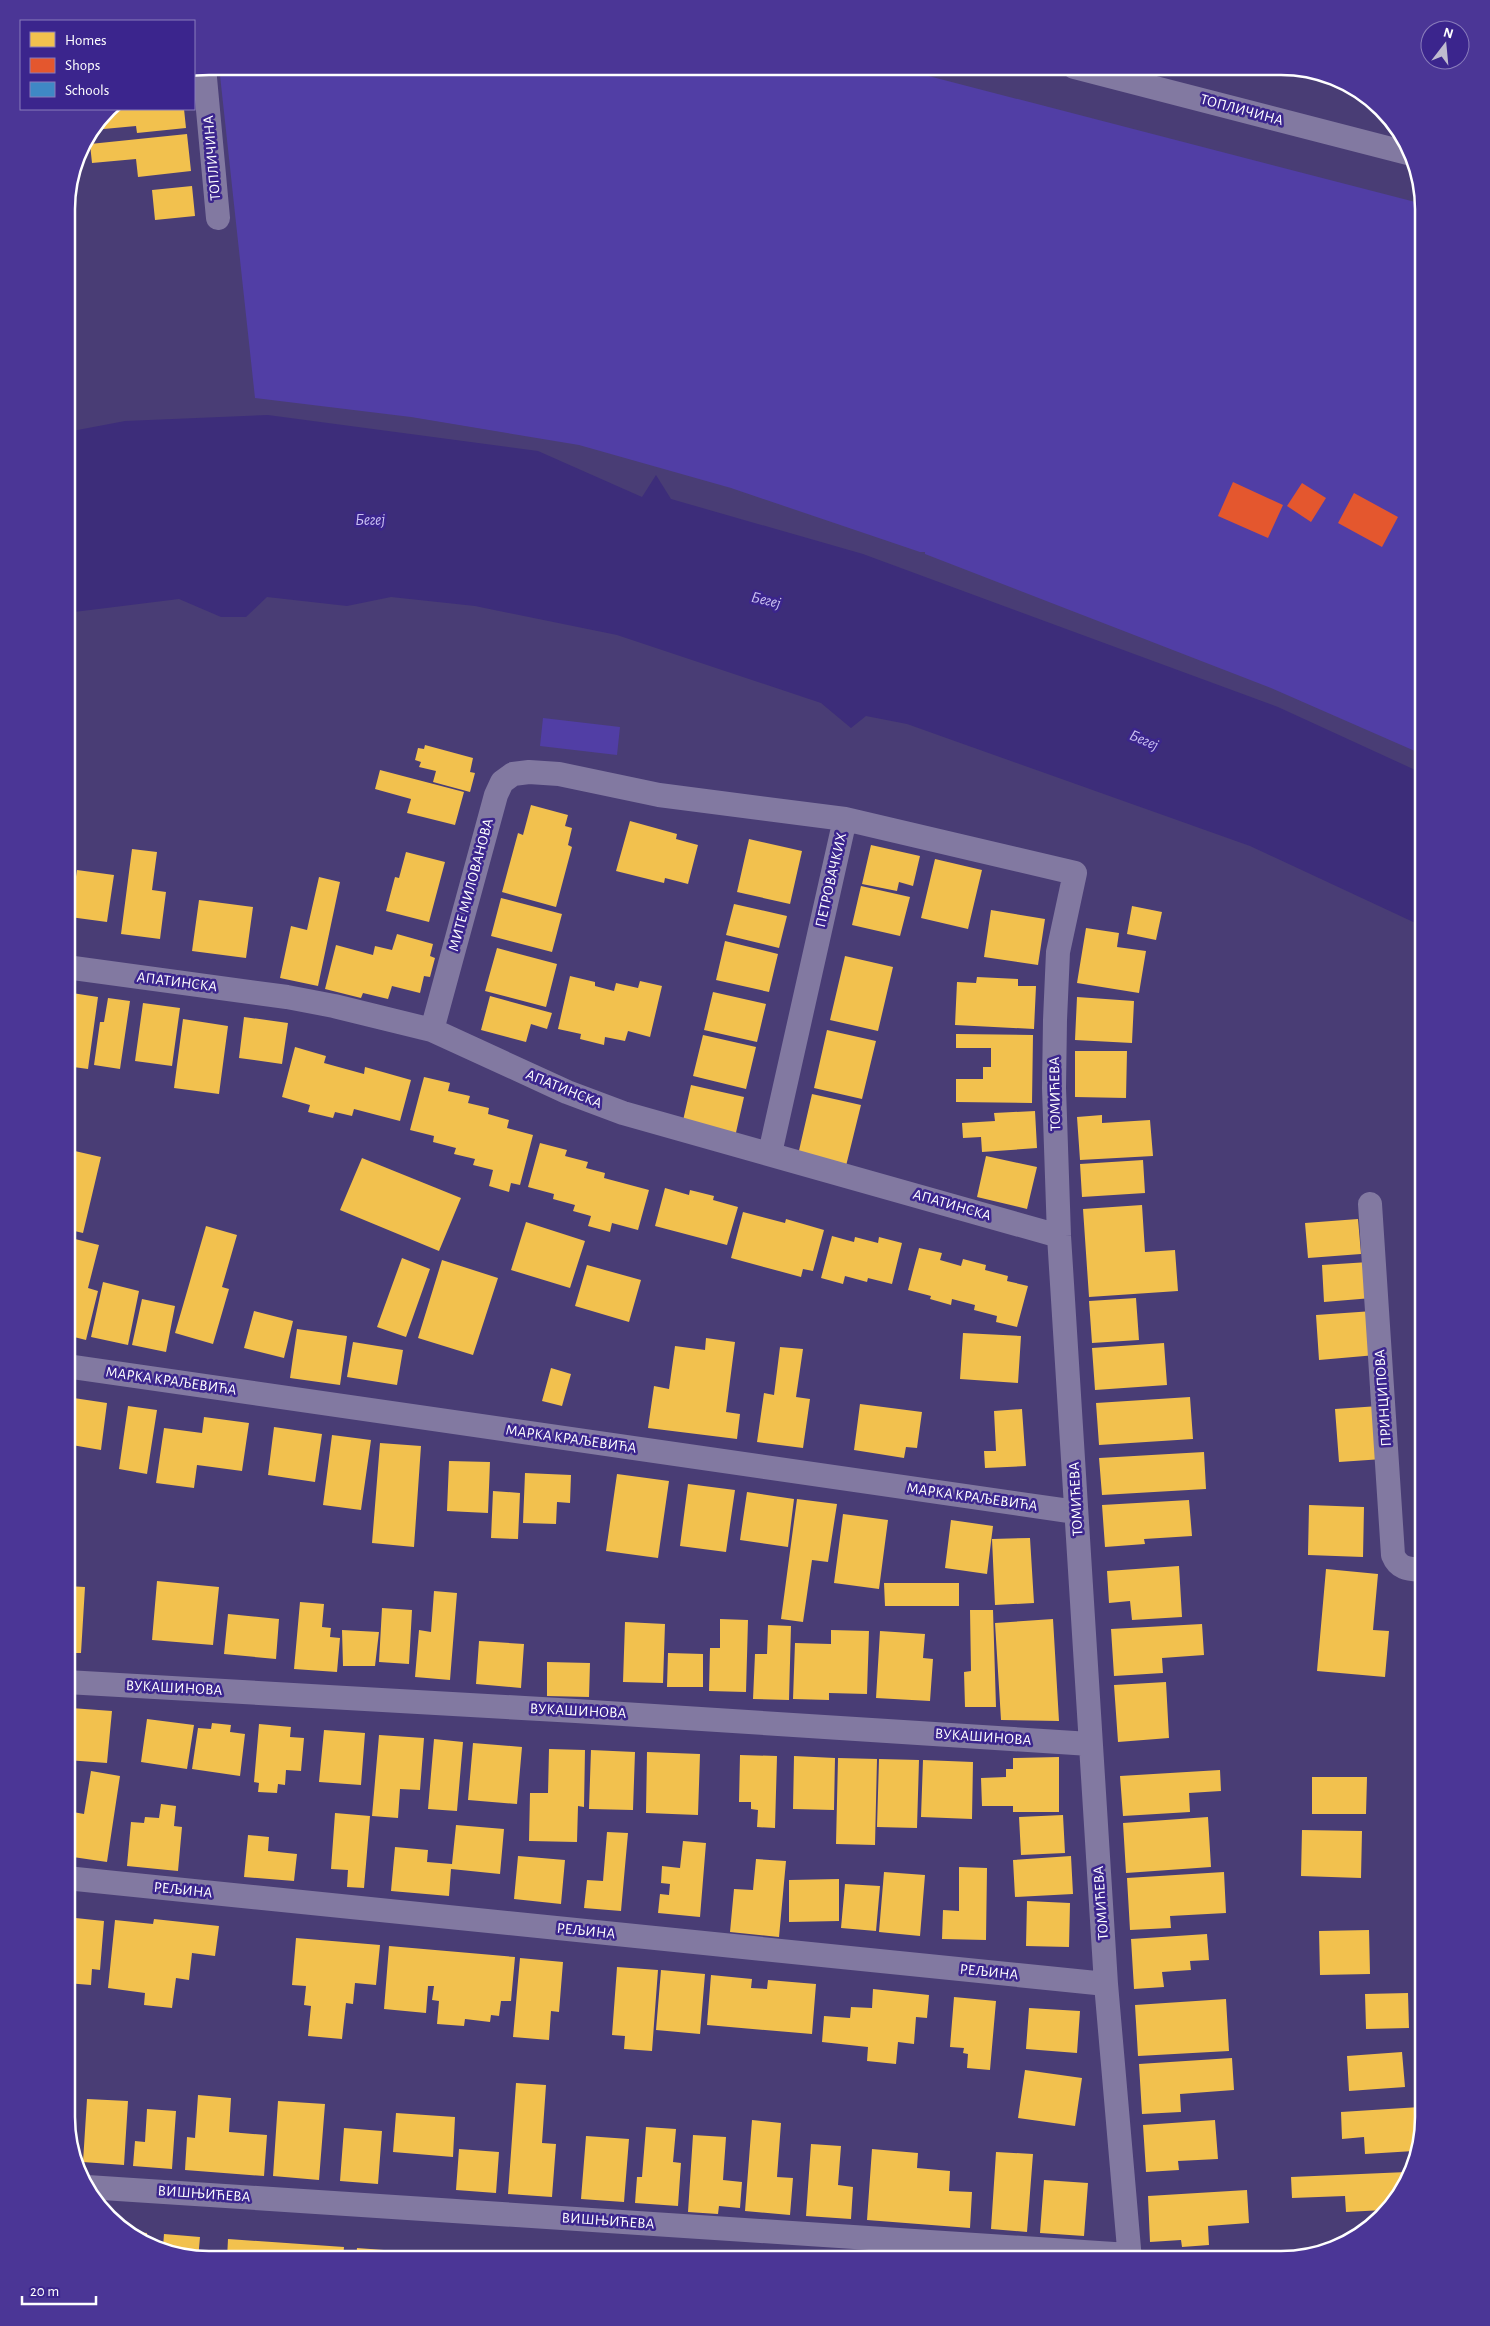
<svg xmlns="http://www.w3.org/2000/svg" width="1490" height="2326" viewBox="0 0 1490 2326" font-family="'Alegreya Sans',sans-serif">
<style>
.green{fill:#513ea5}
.water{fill:#3d2d7a}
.homes{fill:#f2c14e}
.shops{fill:#e4572e}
.schools{fill:#3f88c5}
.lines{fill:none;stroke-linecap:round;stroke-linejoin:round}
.street{stroke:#8279a1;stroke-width:24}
.labels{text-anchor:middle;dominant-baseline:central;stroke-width:5;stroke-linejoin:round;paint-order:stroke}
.street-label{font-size:15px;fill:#fff;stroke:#3b258d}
.water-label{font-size:16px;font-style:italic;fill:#cac1f2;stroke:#3b258d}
.rim{fill:none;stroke:#fff;stroke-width:2.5}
</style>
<rect width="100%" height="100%" fill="#493d75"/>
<path class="green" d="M219 66H890L1423 204 1424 755 1271 688 925 554V552H920L731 488 579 445 411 417 255 398Z
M543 718 620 727 617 755 540 746Z"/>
<path class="water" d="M268 415 538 451 642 497 656 475 671 499 863 554 1278 707 1424 774V927L1250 846 907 724 866 716 851 728 821 703 617 635 475 606 391 597 347 606 267 597 246 617H221L179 599 66 613 67 432 125 421Z"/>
<path class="homes" d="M1312 74 1331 80V81L1311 79Z
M108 109H184L186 128 137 133 136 126 93 130Z
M187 134 191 171 138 177 136 159 92 163 90 144Z
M192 186 195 216 155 220 152 190Z
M425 745 473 758 470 772 475 773 470 792 433 782 436 771 419 767 421 762 415 760 418 748 424 749Z
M380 770 464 792 455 825 407 813 411 799 375 789Z
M531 805 568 815 565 826 572 828 568 845 572 847 556 907 502 892 518 833 523 835Z
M630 821 677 834 676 839 698 845 688 884 665 878 664 883 616 871Z
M749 839 802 851 790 904 737 892Z
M871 845 920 856 913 886 899 882 897 891 862 884Z
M132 849 157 852 152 890 166 892 160 939 121 934Z
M406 852 445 862 429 922 386 911 395 877 399 878Z
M935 859 982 870 968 929 921 918Z
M77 870 114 875 107 922 70 917Z
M319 877 340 882 318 986 280 978 291 926 307 930Z
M861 886 910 897 900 936 852 925Z
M501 898 562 914 552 952 491 936Z
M199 900 253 907 246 958 192 951Z
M734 904 787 916 779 948 726 935Z
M1132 906 1162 912 1156 940 1127 934Z
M991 910 1045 919 1038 965 984 957Z
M1086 928 1119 933 1117 947 1146 951 1139 993 1077 983Z
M397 934 433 944 430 956 435 958 430 977 424 976 420 993 392 986 388 999 363 993 361 998 325 989 336 945 373 955 375 946 392 950Z
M725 941 778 954 769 992 716 980Z
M497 948 557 964 546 1007 485 991Z
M845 956 893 967 878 1031 830 1020Z
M570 976 595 982V986L614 991 616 983 638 988 640 981 662 986 650 1037 628 1031 625 1041 605 1037 604 1045 580 1039 581 1034 558 1029Z
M977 977 1018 979V986H1036L1034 1029 955 1025 957 982 976 983Z
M713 992 766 1004 757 1042 704 1030Z
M72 993 98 997 88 1069 66 1066V1034Z
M490 996 552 1013 547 1029 531 1024 526 1042 481 1030Z
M1077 997 1134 1001 1132 1043 1075 1040Z
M108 998 130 1001 120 1069 94 1065 100 1022H104Z
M143 1003 180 1008 172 1066 135 1061Z
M244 1017 288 1023 282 1064 239 1058Z
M183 1019 228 1026 219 1094 174 1088Z
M827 1030 876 1041 862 1099 814 1088Z
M956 1034 1033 1035 1032 1103 956 1102V1079H983V1067H991V1048H956Z
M703 1035 756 1047 746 1089 693 1076Z
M295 1047 326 1056 324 1063 364 1074 365 1067 411 1080 400 1121 354 1109 352 1116 335 1112 333 1118 308 1112 310 1105 282 1097Z
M1075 1051H1127L1126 1098 1075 1097Z
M424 1077 450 1083 448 1091 470 1096 468 1103 489 1108 488 1114 509 1120 507 1128 533 1135 520 1185 511 1183 509 1192 489 1186 493 1170 473 1165 475 1159 454 1154 456 1148 433 1142 434 1136 410 1130Z
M691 1085 744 1097 735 1137 682 1125Z
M812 1094 861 1105 846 1166 798 1155Z
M1035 1111 1037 1148 982 1152 981 1137 963 1138 962 1123 995 1121 994 1113Z
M1102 1115V1123L1150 1120 1153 1156 1080 1160 1077 1117Z
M540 1143 567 1150 565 1156 588 1162 586 1168 605 1173 604 1178 649 1190 638 1230 612 1223 610 1232 588 1226 591 1216 573 1211 575 1205 553 1199 554 1194 528 1187Z
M66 1149 101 1157 83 1233 66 1229Z
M986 1156 1037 1167 1027 1209 977 1197Z
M362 1158 461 1198 439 1251 340 1210Z
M1143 1160 1145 1193 1082 1197 1080 1164Z
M665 1188 689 1195 690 1190 714 1196 713 1200 738 1207 727 1245 655 1226Z
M1142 1205 1145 1252 1175 1250 1178 1291 1089 1297 1083 1209Z
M743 1212 785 1223 786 1219 824 1230 813 1271 803 1269 801 1277 731 1258Z
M1358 1219 1361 1254 1308 1258 1305 1223Z
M526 1222 585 1241 570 1288 511 1270Z
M206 1226 237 1235 222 1287 229 1289 213 1344 175 1333Z
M832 1236 854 1242 855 1237 878 1243 879 1237 902 1243 892 1284 868 1278 867 1282 845 1276 843 1284 821 1278Z
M75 1239 99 1245 88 1288 98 1291 86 1340 66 1335V1275Z
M919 1248 942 1253 940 1260 961 1266 963 1259 986 1265 985 1270 1008 1276 1007 1281 1028 1286 1017 1327 996 1322 997 1316 974 1310 975 1305 952 1299 951 1305 930 1299 931 1296 908 1290Z
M402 1258 430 1269 406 1337 377 1327Z
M442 1260 498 1278 473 1355 418 1338Z
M1369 1262 1372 1298 1324 1302 1322 1265Z
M587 1265 641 1280 629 1322 575 1306Z
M103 1282 139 1291 128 1345 91 1337Z
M1136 1298 1139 1340 1092 1343 1089 1301Z
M142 1299 175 1306 166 1352 132 1345Z
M254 1311 293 1321 284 1358 244 1348Z
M1373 1311 1376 1355 1319 1360 1316 1315Z
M297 1329 347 1336 340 1385 290 1378Z
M963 1333 1021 1336 1018 1383 960 1379Z
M706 1338 735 1342 726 1412 740 1414 737 1439 648 1428 654 1386 669 1389 675 1346 705 1350Z
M353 1342 403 1350 397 1385 347 1377Z
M1164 1343 1167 1385 1095 1390 1092 1348Z
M780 1347 803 1349 796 1397 810 1399 803 1448 757 1442 764 1393 774 1395Z
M551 1368 571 1374 562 1406 542 1401Z
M67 1397 107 1403 101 1450 66 1444Z
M1190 1397 1193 1439 1099 1445 1096 1403Z
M860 1404 922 1412 917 1448 906 1447 904 1458 854 1450Z
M128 1406 157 1410 147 1474 119 1469Z
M1379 1406 1383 1459 1339 1462 1335 1409Z
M1022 1409 1026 1466 985 1468 984 1451H996L994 1411Z
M204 1417 249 1423 242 1471 197 1465 194 1488 156 1483 164 1428 202 1433Z
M274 1427 322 1434 315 1482 268 1475Z
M332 1435 371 1440 361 1510 323 1505Z
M380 1443 421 1446 414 1547 372 1543Z
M1204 1452 1206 1489 1102 1495 1099 1458Z
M449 1461 490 1462 488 1513 447 1511Z
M525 1473 571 1475 570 1503 557 1502 556 1524 523 1523Z
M617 1474 669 1481 658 1558 606 1551Z
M688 1484 735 1490 726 1552 680 1546Z
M493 1491 520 1493 518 1539 491 1538Z
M747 1492 794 1499 788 1547 740 1540Z
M797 1499 837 1504 828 1562 812 1560 803 1622 781 1619Z
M1189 1500 1192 1536 1144 1539 1145 1544 1105 1547 1102 1505Z
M1309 1505 1364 1507 1363 1557 1308 1555Z
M843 1514 888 1520 879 1589 834 1583Z
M951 1520 993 1526 987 1574 945 1568Z
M1030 1538 1034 1603 995 1605 992 1539Z
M1179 1566 1182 1617 1132 1620 1130 1601 1109 1603 1107 1571Z
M1326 1569 1378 1574 1373 1630 1389 1631 1385 1677 1317 1671Z
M157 1581 219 1587 213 1645 152 1640Z
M884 1583H959V1606H885Z
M66 1586 85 1587 81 1653H66Z
M434 1591 457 1593 450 1680 415 1677 419 1630 431 1632Z
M300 1602 324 1604 322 1627 331 1628 330 1637 340 1638 337 1672 294 1669Z
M382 1608 412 1610 409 1664 379 1662Z
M970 1610H993L996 1707H965L964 1672 971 1671Z
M228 1614 279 1619 276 1659 224 1654Z
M720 1619 748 1620 746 1692 709 1691 710 1648H720Z
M1053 1619 1059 1721 1001 1720 995 1623Z
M625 1622 665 1624 663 1683 623 1682Z
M1202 1624 1204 1655 1162 1658 1163 1673 1114 1676 1111 1629Z
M768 1625 791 1626 789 1700 753 1699 755 1654H767Z
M342 1630 379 1632 375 1666H343Z
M831 1630 869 1631 867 1694 829 1693V1700L793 1699 795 1643 831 1644Z
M880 1631 925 1634 923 1658 933 1659 930 1701 876 1698Z
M479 1641 524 1644 521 1688 476 1684Z
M668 1653 703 1654V1687H667Z
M547 1662 590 1663 589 1697 547 1696Z
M1166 1682 1169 1738 1118 1742 1114 1685Z
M71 1708 112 1711 107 1763 67 1760Z
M147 1719 194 1725 187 1769 141 1762Z
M212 1723 231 1725 230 1732 245 1734 240 1776 192 1769 198 1728 211 1729Z
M259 1724 291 1727 290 1737 304 1738 301 1771 286 1770 285 1785 278 1784 277 1793 258 1792 259 1783 254 1782Z
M324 1730 365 1733 361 1785 319 1782Z
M379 1735 424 1738 420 1790 400 1789 398 1818 372 1816Z
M434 1739 463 1742 457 1811 428 1809Z
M473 1743 522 1747 517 1804 468 1800Z
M549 1749 585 1750 584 1807 578 1806 577 1842 529 1841 530 1793H548Z
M591 1750 635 1752 633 1810 589 1809Z
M647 1752 700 1754 698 1815 646 1813Z
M740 1755 777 1756 775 1828 757 1827 758 1810 751 1809V1802H739Z
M794 1756 835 1758 834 1810 793 1809Z
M1059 1757V1812H1013V1806H982L981 1778 1006 1777V1769H1013V1758Z
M838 1758 877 1759 875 1845 836 1844Z
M879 1759 919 1760 917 1828 877 1827Z
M923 1760 973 1762 972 1819 921 1817Z
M1220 1770 1221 1791 1189 1793 1190 1812 1123 1816 1120 1776Z
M91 1771 120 1776 107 1862 66 1856 73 1812 84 1814Z
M1312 1777H1367L1366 1814H1312Z
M161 1804 176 1806 174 1826 182 1827 178 1871 127 1866 131 1822 144 1823 145 1817 159 1818Z
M335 1813 370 1816 364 1888 347 1887 348 1870 331 1869Z
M1063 1815 1065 1853 1021 1855 1019 1817Z
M1208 1817 1211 1867 1126 1873 1123 1823Z
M456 1825 504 1829 500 1874 451 1869 449 1896 391 1891 395 1847 428 1850 427 1862 452 1864Z
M1302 1830 1362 1831 1361 1878 1301 1876Z
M607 1832 628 1833 621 1911 584 1908 587 1880 603 1881Z
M248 1835 269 1837 268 1851 297 1854 294 1881 244 1877Z
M683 1841 706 1843 700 1917 658 1913 660 1894 669 1895 670 1884 661 1883 662 1866 680 1868Z
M518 1856 565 1860 561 1904 514 1899Z
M1071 1856 1073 1894 1015 1897 1013 1860Z
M756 1859 786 1861 779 1937 730 1932 734 1889 753 1890Z
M959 1867 987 1868 986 1940 942 1939 943 1910 959 1911Z
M884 1872 925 1875 920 1936 879 1932Z
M1224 1872 1226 1913 1170 1916 1171 1928 1130 1930 1127 1878Z
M839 1879V1921L789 1922V1880Z
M845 1884 880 1886 876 1931 841 1928Z
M1027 1901 1070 1903 1069 1947 1026 1946Z
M66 1917 104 1921 100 1970 92 1969 91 1985 66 1983Z
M154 1919 219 1926 215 1956 192 1953 189 1980 176 1978 172 2008 144 2005 145 1993 108 1988 115 1920 153 1924Z
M1369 1930 1370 1974 1320 1975 1319 1931Z
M1207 1934 1209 1960 1190 1961 1191 1970 1162 1972 1164 1987 1134 1989 1131 1939Z
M296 1938 380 1945 376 1985 355 1983 353 2004 346 2003 342 2039 308 2036 311 2006 304 2005 306 1986 292 1985Z
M389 1946 515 1957 511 2001H501L499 2016 491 2015 490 2022 465 2019 464 2026 437 2024 439 2001 432 2000 434 1986H428L426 2013 384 2009Z
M520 1958 563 1962 559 2012 551 2011 549 2040 513 2037Z
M617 1967 658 1970 652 2051 624 2049 625 2036 612 2035Z
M661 1970 705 1974 700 2034 656 2030Z
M711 1975 752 1979 751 1988 767 1989 768 1980 816 1984 812 2034 707 2025Z
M873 1989 929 1995 927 2018 916 2017 914 2044 898 2042 896 2064 867 2061 868 2047 822 2042 824 2016 850 2018 851 2007 872 2008Z
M1408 1993 1409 2028 1366 2029 1365 1994Z
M954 1997 996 2001 990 2070 967 2068 968 2054 963 2053 964 2048 950 2047Z
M1226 1999 1229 2051 1138 2056 1135 2005Z
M1029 2008 1080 2011 1077 2053 1026 2049Z
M1402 2052 1405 2087 1349 2091 1347 2056Z
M1232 2058 1234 2090 1180 2094 1181 2112 1142 2114 1139 2064Z
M1025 2070 1082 2078 1075 2126 1018 2118Z
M516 2083 546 2085 542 2143 556 2144 552 2197 508 2194Z
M198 2095 231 2098 229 2132 267 2135 264 2176 185 2170 187 2137 195 2138Z
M87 2099 128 2101 124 2165 83 2162Z
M278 2101 325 2104 319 2180 273 2176Z
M1420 2107 1421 2128 1414 2151 1365 2154 1364 2137 1342 2139 1341 2112Z
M147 2109 176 2111 172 2169 133 2166 135 2141 145 2142Z
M396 2113 455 2117 453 2157 393 2152Z
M752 2120 781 2123 777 2177 793 2178 790 2215 745 2211Z
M1215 2120 1218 2159 1178 2161 1179 2170 1146 2172 1143 2125Z
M646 2127 676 2129 673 2162 681 2163 678 2206 635 2203 637 2177H642Z
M344 2128 382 2131 378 2184 340 2181Z
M693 2135 726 2137 723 2180 742 2182 740 2208 719 2206 718 2214 688 2212Z
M586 2136 629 2139 624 2202 581 2199Z
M811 2144 841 2146 838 2185 853 2187 851 2219 806 2216Z
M459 2149 499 2152 496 2193 456 2190Z
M872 2149 918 2153 917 2168 950 2171 949 2191 972 2192 970 2228 867 2220Z
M996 2152 1033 2154 1027 2232 991 2229Z
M1407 2172 1400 2196 1384 2210 1346 2212 1345 2196 1292 2198 1291 2177Z
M1044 2180 1088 2183 1084 2236 1040 2233Z
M1247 2190 1249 2223 1208 2226 1209 2245 1182 2247 1181 2240 1150 2242 1148 2196Z
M126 2231 147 2233 146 2241 130 2236Z
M164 2234 200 2237 198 2259 163 2247Z
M228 2239 344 2247 343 2259H227Z
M357 2248 397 2251 396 2260H356Z
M467 2256 491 2258V2260H466Z"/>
<path class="shops" d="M1233 482 1283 505 1268 538 1218 516Z
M1302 483 1326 498 1311 522 1287 506Z
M1354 493 1398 517 1382 547 1338 523Z"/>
<path class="schools" d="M67 259H68L69 284H67Z"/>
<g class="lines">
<path class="street" d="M204 67 218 218
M1074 67 1411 154
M66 967 287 997 334 1006 432 1030 567 1092 623 1113 1059 1236
M432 1030 496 795 502 782 513 774 529 772 559 774 659 795 845 819 1075 873 1058 952 1055 1020 1054 1088 1059 1236 1106 1984 1130 2260
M770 1153 845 819
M1370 1204 1393 1555C1399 1570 1410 1569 1424 1570
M66 1366 1076 1512
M66 1682 576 1711 1090 1744
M66 1878 1106 1984
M87 2187 1129 2255"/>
</g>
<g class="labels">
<g class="street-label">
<text transform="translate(1242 110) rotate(15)">ТОПЛИЧИНА</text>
<text transform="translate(212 158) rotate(-95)">ТОПЛИЧИНА</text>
<text transform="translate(831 880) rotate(-77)">ПЕТРОВАЧКИХ</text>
<text transform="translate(471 885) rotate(-75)">МИТЕ МИЛОВАНОВА</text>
<text transform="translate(177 982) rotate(7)">АПАТИНСКА</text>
<text transform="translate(564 1089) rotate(22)">АПАТИНСКА</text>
<text transform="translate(1055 1094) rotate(-91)">ТОМИЋЕВА</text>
<text transform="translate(952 1205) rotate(16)">АПАТИНСКА</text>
<text transform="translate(171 1381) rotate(8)">МАРКА КРАЉЕВИЋА</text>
<text transform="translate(1383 1398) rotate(-94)">ПРИНЦИПОВА</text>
<text transform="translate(571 1439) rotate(8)">МАРКА КРАЉЕВИЋА</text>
<text transform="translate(972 1497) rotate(8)">МАРКА КРАЉЕВИЋА</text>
<text transform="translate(1076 1499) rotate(-93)">ТОМИЋЕВА</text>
<text transform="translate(174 1688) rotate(3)">ВУКАШИНОВА</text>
<text transform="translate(578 1711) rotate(3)">ВУКАШИНОВА</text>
<text transform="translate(983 1737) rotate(4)">ВУКАШИНОВА</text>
<text transform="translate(183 1890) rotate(6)">РЕЉИНА</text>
<text transform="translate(1101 1903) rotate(-94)">ТОМИЋЕВА</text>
<text transform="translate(586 1931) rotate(6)">РЕЉИНА</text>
<text transform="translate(989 1972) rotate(6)">РЕЉИНА</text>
<text transform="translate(204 2194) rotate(4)">ВИШЊИЋЕВА</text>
<text transform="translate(608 2221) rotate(4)">ВИШЊИЋЕВА</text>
</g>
<g class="water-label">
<text x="370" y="520">Бегеј</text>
<text transform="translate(766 600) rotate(13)">Бегеј</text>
<text transform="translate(1144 740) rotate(23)">Бегеј</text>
</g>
</g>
<path d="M0 0H1490V2326H0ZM209 75H1281A134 134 0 0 1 1415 209V2117A134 134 0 0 1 1281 2251H209A134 134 0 0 1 75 2117V209A134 134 0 0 1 209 75Z" fill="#4b3696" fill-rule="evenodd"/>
<path class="rim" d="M209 75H1281A134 134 0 0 1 1415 209V2117A134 134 0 0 1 1281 2251H209A134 134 0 0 1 75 2117V209A134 134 0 0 1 209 75Z"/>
<rect x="20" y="20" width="175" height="90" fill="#3b258d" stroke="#897cbb"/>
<rect x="30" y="32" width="25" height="15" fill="#f2c14e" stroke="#897cbb"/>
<text x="65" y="45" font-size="15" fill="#ffffff">Homes</text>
<rect x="30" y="58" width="25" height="15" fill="#e4572e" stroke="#897cbb"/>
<text x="65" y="70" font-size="15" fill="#ffffff">Shops</text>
<rect x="30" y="82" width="25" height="15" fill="#3f88c5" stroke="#897cbb"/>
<text x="65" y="95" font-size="15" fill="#ffffff">Schools</text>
<g transform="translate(1445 45) rotate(16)"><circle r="24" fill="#3b258d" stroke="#897cbb"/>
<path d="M0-4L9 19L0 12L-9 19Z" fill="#bfbbcf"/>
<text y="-8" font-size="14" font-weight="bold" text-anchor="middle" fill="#ffffff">N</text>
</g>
<path d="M22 2296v8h74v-8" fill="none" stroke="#ffffff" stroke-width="2.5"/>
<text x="30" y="2296" font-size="15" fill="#ffffff" stroke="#3b258d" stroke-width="4" paint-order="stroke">20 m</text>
</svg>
